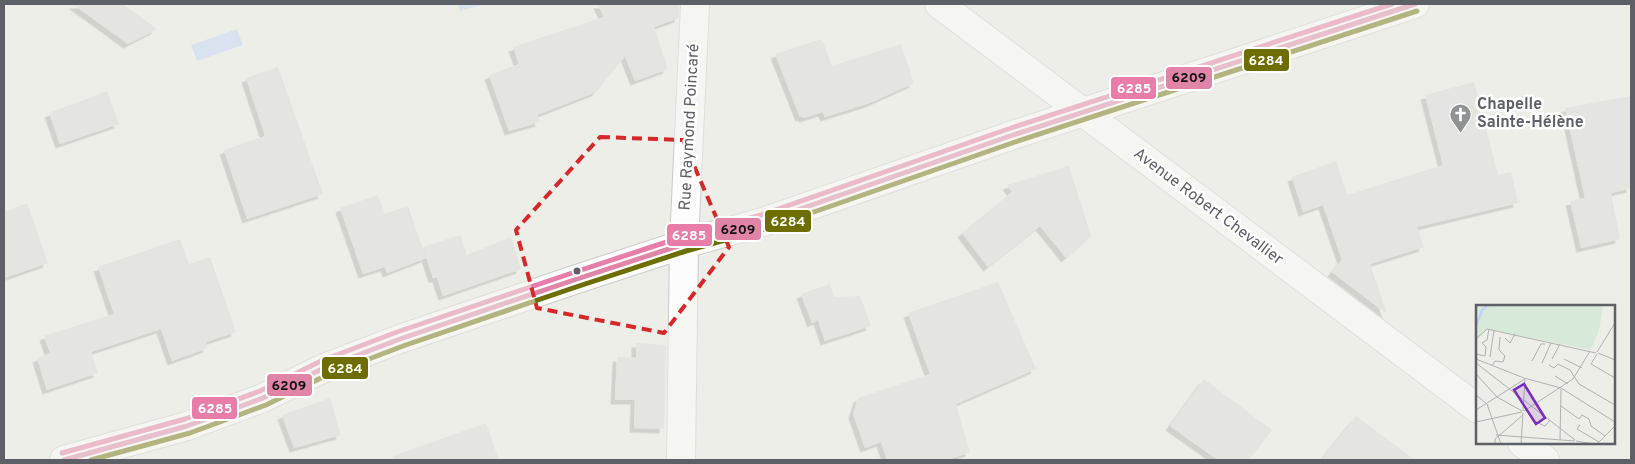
<svg xmlns="http://www.w3.org/2000/svg" width="1635" height="464" viewBox="0 0 1635 464" font-family="Overpass,sans-serif">
<style>
.water{fill:#bed3f7}
.building{fill:#d7d7d4;filter:url(#shadow)}
.lines{fill:none;stroke-linecap:round;stroke-linejoin:round}
.street-casing{stroke:#cbcbcb;stroke-width:30}
.secondary-casing{stroke:#ccc;stroke-width:30}
.street{stroke:#fcfcfc;stroke-width:28}
.secondary{stroke:#fcfcfc;stroke-width:28}
.bus-1-casing{stroke:#fff;stroke-width:9}
.bus-2-casing{stroke:#fff;stroke-width:9}
.bus-3-casing{stroke:#fff;stroke-width:9}
.bus-1{stroke:#e185a8;stroke-width:5}
.bus-2{stroke:#6e6e00;stroke-width:5}
.bus-3{stroke:#e77da8;stroke-width:5}
.marked{fill:none;stroke:#d62828;stroke-width:4;stroke-dasharray:10 6;stroke-linejoin:round}
.bus-dot{fill:#5e6067;stroke:#fff;stroke-width:2}
.labels{text-anchor:middle;dominant-baseline:central;stroke-width:5;stroke-linejoin:round;paint-order:stroke}
.poi-label{font-size:16px;font-weight:bold;fill:#5e6067;stroke:#fff;text-anchor:start}
.street-label{font-size:16px;fill:#5e6067;stroke:#fff}
.inset-river{fill:none;stroke:#bed3f7;stroke-width:2.5}
.inset-road{fill:none;stroke:#b0b1b1;stroke-width:1}
.view{fill:#7b2cbf;fill-opacity:0.15;stroke:#7b2cbf;stroke-width:2.5}
.inset-edge{fill:none;stroke:#5e6067;stroke-width:2.5}
.line-badge{stroke:#fff;stroke-width:2}
.badge-label{font-size:14px;text-anchor:middle;font-weight:bold;fill:#fff}
.pale-badge-label{font-size:14px;text-anchor:middle;font-weight:bold;fill:#111}
</style>
<defs>
<filter id="shadow"><feDropShadow dx="-4.5" dy="4.5" stdDeviation="0" flood-color="#0004"/></filter>
</defs>
<rect width="100%" height="100%" fill="#eeeee9"/>
<path class="water" d="M458 4H486L460 11Z
M237 29 243 45 197 61 191 45Z"/>
<path class="building" d="M73 4H123L157 29 128 44Z
M598 4H679V18L654 27 668 69 635 81 625 56 596 92 537 115 540 122 509 131 489 75 519 64 513 47 604 17Z
M822 39 832 66 901 44 914 83 870 103 825 117 823 112 804 118 802 116 800 117 775 54Z
M278 67 323 194 247 219 224 150 265 136 246 78Z
M1474 82 1498 175 1511 172 1518 203 1417 227 1424 247 1370 264 1387 314 1332 272 1342 260 1323 205 1303 212 1292 177 1336 161 1347 195 1443 165 1425 95Z
M107 91 119 124 60 144 49 113Z
M1631 96V188L1611 193 1620 239 1581 248 1570 201 1590 197 1585 198 1565 108Z
M1069 166 1091 236 1066 258 1040 226 988 267 962 233 1012 192 1007 185Z
M378 195 385 214 408 206 426 258 387 273 385 267 363 274 340 208Z
M27 203 48 263 4 278V212Z
M460 235 467 255 511 237 521 269 443 296 437 278H433L423 247Z
M180 239 189 264 210 257 236 332 206 342 208 348 172 361 161 329 91 352 98 373 47 390 37 358 50 353 44 336 114 314 98 267Z
M998 282 1036 369 956 404 970 452 947 460H887L881 442 865 448 853 414 858 398 930 374 908 313Z
M830 284 834 297 860 296 871 326 825 341 818 320 812 323 801 294Z
M636 343 666 345 664 429 634 428 635 400H615L617 357 636 358Z
M1204 379 1272 430 1249 460H1218L1170 426Z
M330 398 341 435 294 448 282 415Z
M1356 416 1415 460H1321Z
M486 423 499 460H394L393 456Z"/>
<g class="lines">
<defs>
<path id="street" d="M939 4 1478 409
M1522 443 1545 460
M681 460 684 244 695 4"/>
<path id="secondary" d="M64 460 187 426 263 398 324 368 400 339 574 280 684 244 763 222 1013 135 1415 4"/>
</defs>
<use href="#street" class="street-casing"/>
<use href="#secondary" class="secondary-casing"/>
<use href="#street" class="street"/>
<use href="#secondary" class="secondary"/>
<defs>
<path id="bus-1" d="M64 460 187 426 263 398 324 368 400 339 574 280 684 244 763 222 1013 135 1415 4"/>
<path id="bus-2" d="M91 460 190 433 266 405 327 375 403 346 576 287 686 251 765 229 1015 142 1417 11"/>
<path id="bus-3" d="M62 453 185 419 260 391 321 361 397 332 572 273 682 237 761 215 1011 128 1392 4"/>
</defs>
<use href="#bus-1" class="bus-1-casing"/>
<use href="#bus-2" class="bus-2-casing"/>
<use href="#bus-3" class="bus-3-casing"/>
<use href="#bus-1" class="bus-1"/>
<use href="#bus-2" class="bus-2"/>
<use href="#bus-3" class="bus-3"/>
</g>
<path d="M0 0H1635V464H0ZM600 137 683 140 729 247 664 333 537 308 516 230Z" fill="#eeeee9" fill-opacity=".55" fill-rule="evenodd"/>
<path class="marked" d="M600 137 683 140 729 247 664 333 537 308 516 230Z"/>
<defs>
<symbol id="church-pin" viewBox="-11 -11 22 30"><path d="M0 17L-7.5 6A9.5 9.5 0 1 1 7.5 6Z" fill="#909294" stroke="#fff"/><path d="M-1.2-6h2.4v3.5h3.3v2.4h-3.3V6h-2.4V-.1h-3.3v-2.4h3.3Z" fill="#fff"/></symbol>
</defs>
<g fill-rule="evenodd">
<use href="#church-pin" x="1448" y="102" width="25" height="34"/>
</g>
<circle class="bus-dot" cx="577" cy="271" r="4.5"/>
<g class="labels">
<g class="poi-label">
<text x="1477" y="105">Chapelle<tspan x="1477" dy="18">Sainte-Hélène</tspan></text>
</g>
<g class="street-label">
<text transform="translate(690 127) rotate(-87)">Rue Raymond Poincaré</text>
<text transform="translate(1208 207) rotate(37)">Avenue Robert Chevallier</text>
</g>
</g>
<g transform="translate(1476 305)">
<rect width="139" height="139" fill="#eeeee9"/>
<path d="M0 0H127L123 26 115 45 11 24 0 34Z" fill="#d7ead9"/>
<path class="inset-river" d="M0 21 6 5 13 0"/>
<path class="inset-road" d="M29 33 34 38 39 29M0 34 11 24 120 48M121 47 139 18M122 48 139 55M0 49 9 51 10 42 6 38 11 35 13 24M121 49 115 59 139 73M14 52 18 25M0 54 48 73 85 83 139 117M76 54 84 39M88 54 106 63M56 56 65 39H69M0 58 99 135M66 58 75 38M73 60 78 63 82 59 94 65 103 79 139 100M16 61 19 56 27 57 29 51 23 45 24 32M0 69 21 92 46 106M79 71 92 79M0 90 11 99 25 139M85 101 103 114 106 110 113 114 115 121 129 131M0 105 49 74M47 106 49 74M48 106 97 74 114 46M0 117 46 107M62 118 69 121 74 115M104 120 101 124 123 137M20 130 99 136M84 135 85 84M100 136 118 139M122 138 139 121M19 139V134L47 110M45 139 47 108"/>
<path class="view" d="M48 79 69 113 60 119 38 85Z"/>
<rect width="139" height="139" class="inset-edge"/>
</g>
<g class="line-badge">
<rect x="1243" y="48" width="47" height="24" rx="5" fill="#6e6e00"/>
<rect x="1165" y="66" width="48" height="24" rx="5" fill="#e185a8"/>
<rect x="1110" y="76" width="47" height="24" rx="5" fill="#e77da8"/>
<rect x="764" y="209" width="48" height="24" rx="5" fill="#6e6e00"/>
<rect x="714" y="217" width="48" height="24" rx="5" fill="#e185a8"/>
<rect x="666" y="223" width="47" height="24" rx="5" fill="#e77da8"/>
<rect x="321" y="356" width="48" height="24" rx="5" fill="#6e6e00"/>
<rect x="266" y="373" width="47" height="24" rx="5" fill="#e185a8"/>
<rect x="191" y="396" width="47" height="24" rx="5" fill="#e77da8"/>
</g>
<g class="badge-label">
<text x="1266" y="65">6284</text>
<text x="1134" y="93">6285</text>
<text x="788" y="226">6284</text>
<text x="689" y="240">6285</text>
<text x="345" y="373">6284</text>
<text x="215" y="413">6285</text>
</g>
<g class="pale-badge-label">
<text x="1189" y="82">6209</text>
<text x="738" y="234">6209</text>
<text x="289" y="390">6209</text>
</g>
<rect width="1635" height="464" fill="none" stroke="#5e6067" stroke-width="10"/>
</svg>
